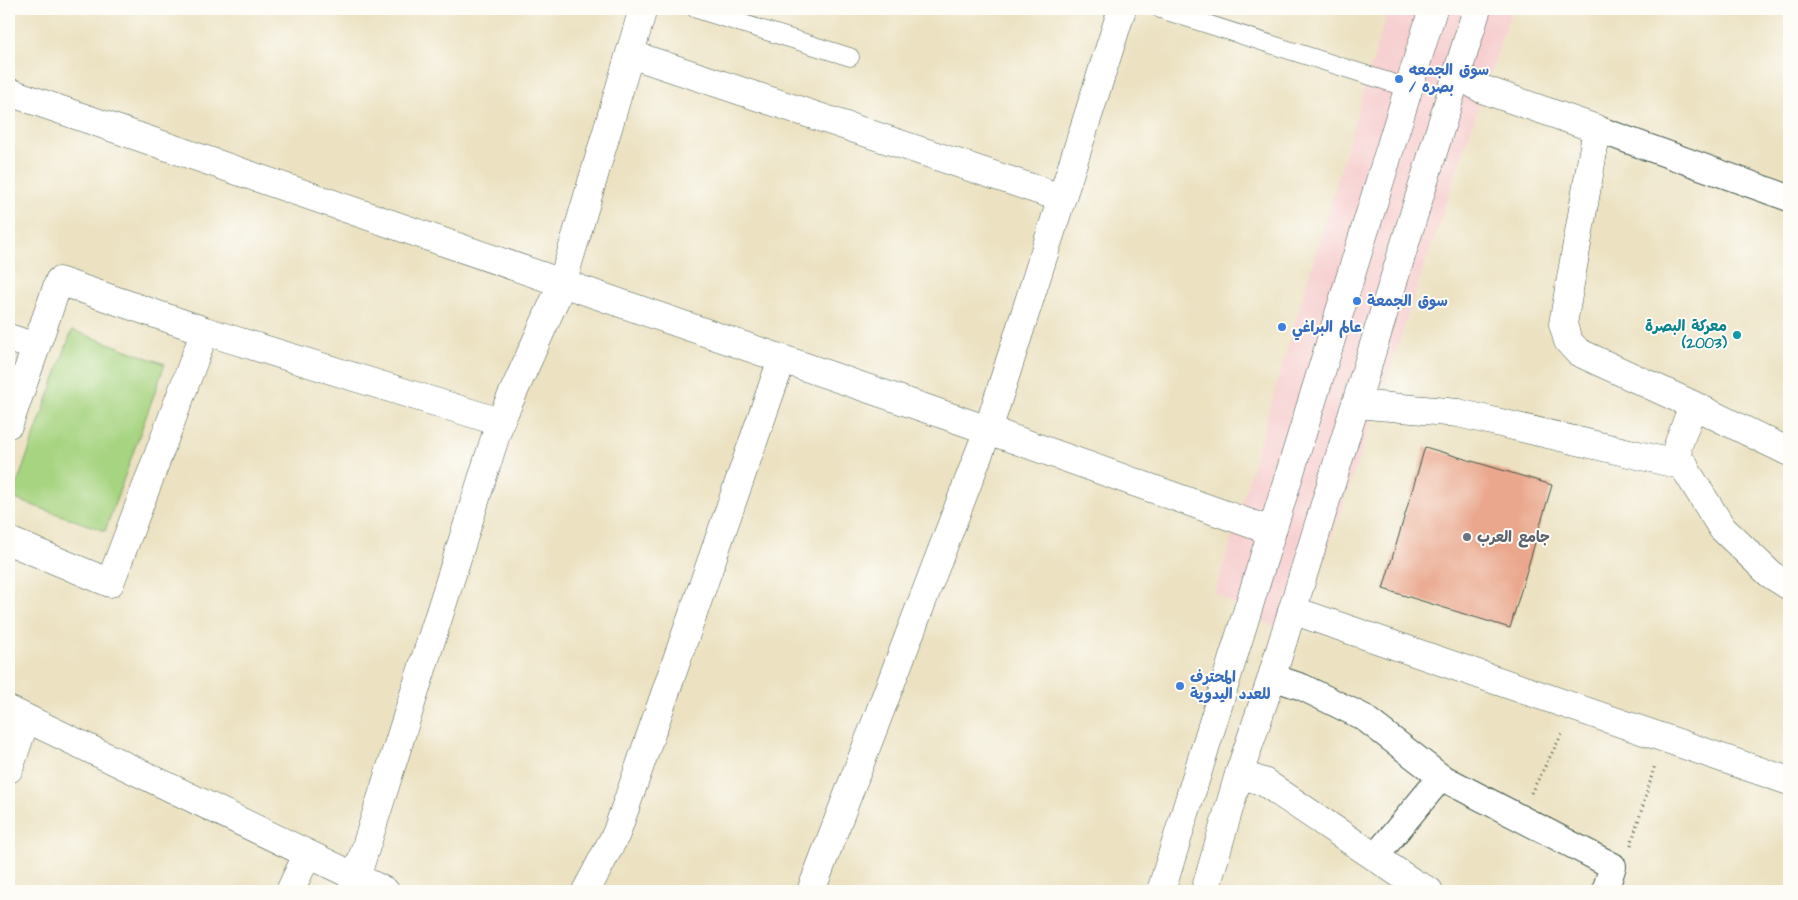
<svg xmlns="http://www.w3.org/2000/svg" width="1798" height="900" viewBox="0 0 1798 900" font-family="'Architects Daughter','Playpen Sans Arabic',sans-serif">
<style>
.built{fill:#f7cfd0}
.green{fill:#a7d481;stroke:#63885a}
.building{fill:#eaa78d}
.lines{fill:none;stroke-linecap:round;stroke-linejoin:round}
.service-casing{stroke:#3e5649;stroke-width:19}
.pedestrian-casing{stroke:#3e5649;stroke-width:28}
.minor-casing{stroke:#3e5649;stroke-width:29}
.tertiary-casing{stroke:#3e5649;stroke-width:29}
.path{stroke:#3e5649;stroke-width:3;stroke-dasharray:1 4;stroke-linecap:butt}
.service{stroke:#fff;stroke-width:18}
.pedestrian{stroke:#fff;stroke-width:26}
.minor{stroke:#fff;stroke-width:28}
.tertiary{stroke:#fff;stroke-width:28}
.shop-dot{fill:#3f7fe0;stroke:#fdfcf7;stroke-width:2}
.culture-dot{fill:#0f9aa8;stroke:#fdfcf7;stroke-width:2}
.worship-dot{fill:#6b7280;stroke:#fdfcf7;stroke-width:2}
.labels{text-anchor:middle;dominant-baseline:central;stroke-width:4;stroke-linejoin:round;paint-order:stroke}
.shop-label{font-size:15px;font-weight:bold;fill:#366cbe;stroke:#fdfcf7;text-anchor:start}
.culture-label{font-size:15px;font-weight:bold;fill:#0d838f;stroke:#fdfcf7;text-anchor:end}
.worship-label{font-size:15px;font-weight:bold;fill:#5b616d;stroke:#fdfcf7;text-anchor:start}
</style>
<rect width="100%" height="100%" fill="#fdfcf7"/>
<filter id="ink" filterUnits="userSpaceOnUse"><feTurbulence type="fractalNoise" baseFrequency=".02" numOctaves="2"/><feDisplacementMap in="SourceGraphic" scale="10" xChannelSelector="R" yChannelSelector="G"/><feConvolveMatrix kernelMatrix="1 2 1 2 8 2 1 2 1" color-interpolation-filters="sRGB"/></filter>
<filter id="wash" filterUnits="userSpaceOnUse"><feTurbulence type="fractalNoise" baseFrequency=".0096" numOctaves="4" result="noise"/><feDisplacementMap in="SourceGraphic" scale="20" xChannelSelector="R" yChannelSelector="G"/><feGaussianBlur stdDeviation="1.12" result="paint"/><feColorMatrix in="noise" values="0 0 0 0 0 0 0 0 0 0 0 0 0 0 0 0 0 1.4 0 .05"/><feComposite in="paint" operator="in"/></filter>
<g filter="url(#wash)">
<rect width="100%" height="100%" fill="#ece2c2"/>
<path class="built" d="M1388 9H1512L1297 640 1215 593Z"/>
<path class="green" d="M72 330 165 364 105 531 12 498Z"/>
<g id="blocks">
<path class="building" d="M1425 447 1552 485 1510 628 1383 589Z"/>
</g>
</g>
<g filter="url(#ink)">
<use href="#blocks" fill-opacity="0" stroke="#3e5649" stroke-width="1"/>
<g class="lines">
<defs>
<path id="service" d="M696 9 850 57
M1160 9 1408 88"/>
<path id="pedestrian" d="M1597 129 1789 198
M1269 686 1275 678 1302 687 1363 717 1441 777
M1375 857 1441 777 1613 866 1605 891"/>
<path id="minor" d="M630 54 1062 198
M1457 74 1482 89 1597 129 1563 324 1568 341 1578 352 1693 405 1789 452
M9 92 988 430 1271 531
M9 338 36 347
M1356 404 1458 413 1685 466
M1693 405 1677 448 1679 459 1722 528 1770 574 1789 586
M9 424 59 281 205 331 500 422
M9 541 110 583 205 331
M1292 610 1789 781
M9 710 385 891
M9 769 26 718
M1239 774 1264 782 1412 882 1429 891
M356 878 500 422 562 284 643 9
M290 891 307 855
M586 891 616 834 782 359
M811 891 988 430 1122 9"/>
<path id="tertiary" d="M1161 891 1433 9
M1205 891 1239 774 1269 686 1477 9"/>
</defs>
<use href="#service" class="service-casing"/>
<use href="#pedestrian" class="pedestrian-casing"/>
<use href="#minor" class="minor-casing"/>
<use href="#tertiary" class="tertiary-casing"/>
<path class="path" d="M1531 793 1563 732
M1631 845 1655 765"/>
<use href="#service" class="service"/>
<use href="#pedestrian" class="pedestrian"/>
<use href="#minor" class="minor"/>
<use href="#tertiary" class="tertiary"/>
</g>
</g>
<g class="shop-dot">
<circle cx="1399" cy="79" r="5"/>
<circle cx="1357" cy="301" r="5"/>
<circle cx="1282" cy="327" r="5"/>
<circle cx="1180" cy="686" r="5"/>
</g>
<circle class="culture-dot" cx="1737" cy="335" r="5"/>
<circle class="worship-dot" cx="1467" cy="537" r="5"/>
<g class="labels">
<g class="shop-label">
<text x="1409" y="70">سوق الجمعه<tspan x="1409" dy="17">/ بصره</tspan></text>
<text x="1367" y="301">سوق الجمعة</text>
<text x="1292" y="327">عالم البراغي</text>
<text x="1190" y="677">المحترف<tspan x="1190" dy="17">للعدد اليدوية</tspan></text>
</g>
<g class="culture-label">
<text x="1727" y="326">معركة البصرة<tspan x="1727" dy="17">(2003)</tspan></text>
</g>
<g class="worship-label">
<text x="1477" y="537">جامع العرب</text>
</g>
</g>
<rect width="1798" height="900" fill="none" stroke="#fdfcf7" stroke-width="30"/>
</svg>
